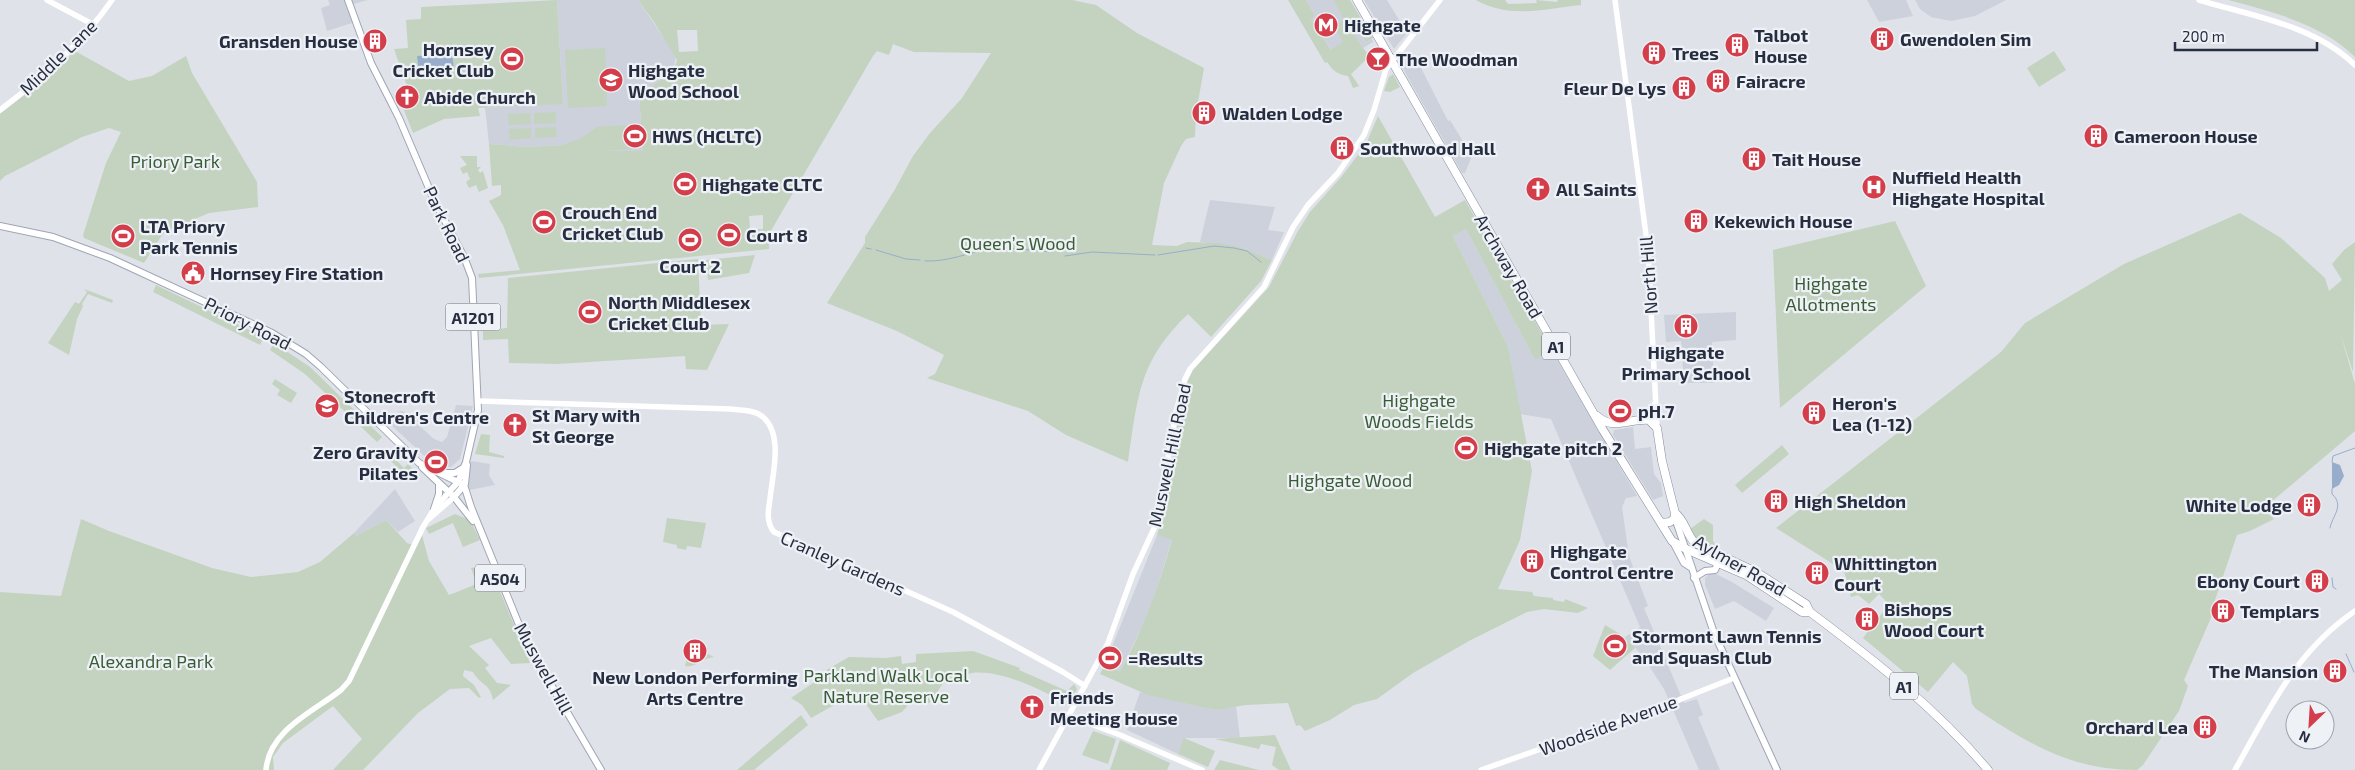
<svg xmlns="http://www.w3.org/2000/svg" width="2355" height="770" viewBox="0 0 2355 770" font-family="'Exo 2',sans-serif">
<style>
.built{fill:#cdd1db}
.green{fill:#c3d3bf;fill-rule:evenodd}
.water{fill:#98adcb}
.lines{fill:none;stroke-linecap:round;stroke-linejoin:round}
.stream{stroke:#98adcb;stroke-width:1}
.primary-casing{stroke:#9ea5b5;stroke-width:8}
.highway-casing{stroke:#868ea0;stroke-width:9}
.secondary{stroke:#fff;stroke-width:5.5}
.primary{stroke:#fff;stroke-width:6}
.highway{stroke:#fff;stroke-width:8}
.secondary-bridge{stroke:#fff;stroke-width:5.5}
.labels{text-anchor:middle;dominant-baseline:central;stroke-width:4.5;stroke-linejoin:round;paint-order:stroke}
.shield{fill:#eef1f6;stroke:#636877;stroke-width:1}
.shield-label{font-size:16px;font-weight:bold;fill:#272e41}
.poi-label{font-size:18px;font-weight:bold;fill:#272e41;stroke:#eef1f6;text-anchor:start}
.street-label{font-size:18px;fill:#272e41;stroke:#eef1f6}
.park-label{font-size:18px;fill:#385d34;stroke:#eef1f6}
</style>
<rect width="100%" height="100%" fill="#dfe2e9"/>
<path class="built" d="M328 0H368L350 5 355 22 327 31 321 8 330 5Z
M557 0H638L676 56 673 71 639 95 643 152 601 151 562 145 528 147 489 144 485 108 563 103Z
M1306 0H1340L1366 42 1372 39 1373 42 1363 48 1358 40 1334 54 1311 19 1315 16Z
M1364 0H1387L1407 33 1394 49Z
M1867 0H1906L1913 16 1879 22Z
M1915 0H2006L1975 16 1951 21 1931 17 1920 9Z
M1404 52 1419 64 1448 121 1450 120 1472 156 1465 173H1462L1407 76 1399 59Z
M1210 200 1275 207 1268 230 1284 232 1272 260 1237 246 1200 242Z
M1466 229 1535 360 1552 351 1637 496 1626 498 1622 507 1629 556 1648 606 1644 608 1684 703 1697 699 1703 715 1698 717 1720 770H1699L1664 689 1642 655 1625 637 1640 627 1551 419 1520 414 1508 347 1453 236Z
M1736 312V340L1712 342 1714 383H1684L1681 341 1666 342 1664 315Z
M456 405 473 406 460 459 451 467 435 466 388 422 400 411H403L434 439 442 442 447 437Z
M1633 427 1635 449 1651 447 1654 474 1661 483 1663 496 1653 500 1613 435 1614 430Z
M471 461 490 464 489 475 495 485 469 490V473Z
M395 489 415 521 398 532 386 520 356 536 354 533Z
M1157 535 1172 539 1150 611 1120 671 1105 664Z
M1709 574H1716L1732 582 1774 608 1766 621 1734 601 1715 609 1705 585V578Z
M1140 692 1216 710 1236 706 1240 738H1185L1178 754 1127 730Z"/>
<path class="green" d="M557 0 563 104 478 108 480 116 444 119 413 133 402 105 416 99 406 83 394 49 408 48 406 20 421 19V7Z
M638 0H1072L1096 5 1137 33 1204 68 1196 113 1195 137 1186 139 1181 146 1164 183 1152 245 1177 246 1187 242 1216 243 1237 246 1272 260 1261 281 1211 337 1188 314C1138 362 1138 397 1128 462L1066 435 1028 411 927 378 935 374 944 355 897 331 827 303 865 243V237L894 191 913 156 930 133 962 98 991 53 914 52 893 44 889 55 877 51 873 56 769 234V249L479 278 478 274 520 270 503 225 489 201 501 195V185L492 186 489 144 528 147 563 145 581 138 597 127 640 124 642 148 605 151H643L639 95 673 71 677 60 654 22ZM677 30H697L698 51 679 52ZM763 215V229H750L749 216Z
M1288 0H1306L1315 16 1311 19 1331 50 1343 42 1336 29 1339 27 1337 24 1344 20 1334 0H1350L1373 38 1366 42 1358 28 1352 31 1363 48 1370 56 1351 74 1359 86 1353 88 1348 76C1337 74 1333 71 1327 62L1325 63Z
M1476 0H1505L1508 4 1537 3 1536 0 1557 2 1558 0H1581V5C1545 9 1509 19 1476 0Z
M2228 0H2355V57C2324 25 2271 11 2228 0Z
M605 48 607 106 568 108 565 50Z
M75 51 129 81 152 76 186 56 192 73 257 182 258 207 209 213 167 231 162 235 144 263 84 238 83 235 106 163 121 132 109 128 82 137 5 176 0 181V114L50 75Z
M2054 51 2066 70 2039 87 2027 68Z
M1393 74 1400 87 1390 92 1384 91 1389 77Z
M556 112V123L534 124V113Z
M530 113 531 124 509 125 508 114Z
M1378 116 1435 217 1465 200 1552 351 1535 360 1466 229 1453 236 1508 347 1532 471 1520 540 1498 589 1532 592 1534 596 1553 598V600L1564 602 1565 599 1588 608 1578 613 1544 609 1527 612 1469 641 1413 673 1377 699 1354 705 1330 720 1305 731 1300 725 1296 726 1288 703 1246 705 1216 710 1148 695 1100 674 1105 664 1120 671C1144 629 1159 585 1172 540L1157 535 1166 506 1182 393 1193 370 1269 287 1298 231 1310 212 1342 176 1366 144Z
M556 127 557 137 535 138V128Z
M531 128V138L510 140 509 129Z
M460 156H477V167H481L478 170 480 173 483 171 488 188 479 192 476 185 469 188 466 182 470 179 467 172 463 174 460 168 467 165Z
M2240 213 2281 238 2325 278 2329 291 2342 280 2332 264 2344 250 2355 242 2353 372 2340 332 2355 384V431L2264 508 2274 519 2250 531 2237 535 2211 612 2213 613 2184 680 2188 686 2179 711 2143 765 2137 770C2071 770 2029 744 1976 709L1972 704 1967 676 1953 662 1928 692 1863 638 1889 604 1879 594 1869 604 1858 595 1851 597 1844 571 1776 528 2001 352 2025 323 2124 264Z
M1895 221 1926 286 1780 408 1773 250Z
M755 255 749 273 708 280 706 260Z
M698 259 701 325 729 324 707 370 686 369 685 356 558 364 509 363 508 339 483 340V330L507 328 508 278Z
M156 285 264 337 260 345 153 292Z
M84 289 113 300 112 303 88 294 82 304 83 306 77 319 69 355 48 343 75 302 79 304 87 292Z
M274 343 310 367 382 437 377 442 305 374 270 350Z
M275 379 297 393 291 403 277 395 280 390 272 384Z
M481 434 490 435 489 452 504 456V458L475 454Z
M1782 445 1789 454 1742 493 1735 485Z
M383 453H397L402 458 398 462 404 468 408 464 412 468 405 475Z
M455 514 470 520 480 540 463 547 453 523 429 534 426 528Z
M667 518 706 523 701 548 687 546 686 550 677 548V545L663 542Z
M81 519 109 531 212 568 251 577 298 572 320 562 354 533 356 536 386 520 407 543 417 546 422 535 429 561 449 595 477 584 471 568 489 565 530 663 511 664 491 638 469 646 489 665 485 668 497 683 511 685 493 700C490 683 481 686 473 672L464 670 463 676 474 685 481 697 479 698 469 688 450 689 418 713 363 770H333L362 739 333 706 283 743 273 757 274 770H0V592L61 596Z
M1704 519 1713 525V541L1717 547 1697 539 1690 529Z
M1605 625 1625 637 1635 648 1610 670 1593 656Z
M703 646 708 648 706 653 714 657C703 658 695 668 685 666L687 658 695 662Z
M973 651 1020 668 1019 670 1067 691 1074 684 1077 689 1067 706C1047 690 998 669 972 673 962 675 954 682 943 683L931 702 923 705 917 695 902 712 878 721 863 700 845 699 811 718 802 705 791 698 813 683 828 669 849 657 886 658 901 656 902 664 916 662V654Z
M801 715 808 725 754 770H737Z
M1093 731 1116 739 1108 764 1082 755Z
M1275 735 1291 770H1279L1272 765 1276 747 1261 744 1259 749 1215 739Z
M1184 738 1215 751 1208 767 1178 754Z
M1120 740 1170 763 1167 770H1110Z
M1220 760 1259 770H1214Z"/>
<path class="water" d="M452 53 454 69 419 72 417 56Z
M2332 462 2340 465 2344 476 2339 485 2332 489Z"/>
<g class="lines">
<path class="stream" d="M996 247 1052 252
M866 248 871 249
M876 250 906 259 920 260
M1158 255 1214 246 1234 248 1247 251 1261 262
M1065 256 1092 252 1155 255
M925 261C950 262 969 252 993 248
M2332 462 2333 456 2355 448
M2330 528C2332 516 2345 506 2332 494V489
M2332 578 2333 587 2336 589
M2346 654 2354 672"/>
<defs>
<path id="primary" d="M348 0 371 63 399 118 434 200 464 257 472 278 478 410 466 462 458 482 449 492
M0 226 53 237 110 258 272 333 306 354 321 367 419 463 464 485 471 507 526 642 601 770
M422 467 454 497 473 521
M443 473H455L463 468
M454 497 465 484 467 465
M434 509 439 494V483
M1675 518 1714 633 1777 770
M1673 542 1684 563 1690 567
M1694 578 1705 571 1715 570 1718 563"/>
<path id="highway" d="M1357 0 1603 430 1672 541 1686 549 1746 575 1802 612H1810
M1597 416C1613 431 1630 418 1649 420L1657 428 1662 461 1675 513V518L1670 522 1662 523
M1675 513C1685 520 1686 534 1695 543L1756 572 1806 604 1810 612C1874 660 1937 709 1988 770"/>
</defs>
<use href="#primary" class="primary-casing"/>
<use href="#highway" class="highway-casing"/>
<path class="secondary" d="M47 0 94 25
M1615 0 1648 250 1657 428
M2199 0C2252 16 2314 25 2355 65
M0 110C40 80 84 41 112 0
M479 401 730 409C741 410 755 410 763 417 784 435 772 476 770 499 768 511 766 522 774 532L953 612 1063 672 1085 686
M1646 420 1651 414 1655 403
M429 519 454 497
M1681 699 1734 678
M1067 715 1120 735 1202 770
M266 770C269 730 313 712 341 690L349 681 423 527 434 509 449 492
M1039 770 1108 643 1133 574 1157 522 1176 412 1185 379 1190 369 1264 287 1293 227 1308 205 1338 173 1364 135 1374 110 1386 69 1440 0
M1481 770 1677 701
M2235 770C2269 710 2295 652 2355 611"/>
<use href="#primary" class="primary"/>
<use href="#highway" class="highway"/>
<path class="secondary-bridge" d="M1677 701 1681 699"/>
</g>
<defs>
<symbol id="metro-disc" viewBox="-11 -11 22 22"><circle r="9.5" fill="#d43e4a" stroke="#eef1f6"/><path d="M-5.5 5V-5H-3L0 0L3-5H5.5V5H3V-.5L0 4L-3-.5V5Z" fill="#fff"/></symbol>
<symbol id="building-disc" viewBox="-11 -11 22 22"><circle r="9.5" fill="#d43e4a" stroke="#eef1f6"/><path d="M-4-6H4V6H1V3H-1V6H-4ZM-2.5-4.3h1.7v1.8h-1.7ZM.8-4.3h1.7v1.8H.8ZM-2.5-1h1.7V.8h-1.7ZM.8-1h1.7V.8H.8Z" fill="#fff"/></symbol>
<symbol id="stadium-disc" viewBox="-11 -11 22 22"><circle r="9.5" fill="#d43e4a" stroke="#eef1f6"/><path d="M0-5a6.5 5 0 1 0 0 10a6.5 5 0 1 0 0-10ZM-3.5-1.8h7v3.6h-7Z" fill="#fff"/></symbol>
<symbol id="bar-disc" viewBox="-11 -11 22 22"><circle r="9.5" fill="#d43e4a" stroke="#eef1f6"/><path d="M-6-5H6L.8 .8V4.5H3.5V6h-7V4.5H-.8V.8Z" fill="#fff"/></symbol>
<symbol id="school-disc" viewBox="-11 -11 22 22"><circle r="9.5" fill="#d43e4a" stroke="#eef1f6"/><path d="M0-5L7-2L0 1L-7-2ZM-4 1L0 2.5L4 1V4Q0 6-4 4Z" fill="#fff"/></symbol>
<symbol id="church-disc" viewBox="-11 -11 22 22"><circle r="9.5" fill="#d43e4a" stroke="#eef1f6"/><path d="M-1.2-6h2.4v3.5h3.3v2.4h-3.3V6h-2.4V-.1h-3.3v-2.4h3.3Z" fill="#fff"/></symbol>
<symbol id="hospital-disc" viewBox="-11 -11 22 22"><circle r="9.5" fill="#d43e4a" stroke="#eef1f6"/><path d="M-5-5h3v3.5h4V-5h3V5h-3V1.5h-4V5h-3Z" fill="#fff"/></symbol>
<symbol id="civic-disc" viewBox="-11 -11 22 22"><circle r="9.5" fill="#d43e4a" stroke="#eef1f6"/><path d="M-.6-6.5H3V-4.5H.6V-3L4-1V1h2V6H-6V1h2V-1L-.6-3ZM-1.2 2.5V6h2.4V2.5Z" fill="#fff"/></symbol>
</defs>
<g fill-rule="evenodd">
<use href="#metro-disc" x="1312" y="11" width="28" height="28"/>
<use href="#building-disc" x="1868" y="25" width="28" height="28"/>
<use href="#building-disc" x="361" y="27" width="28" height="28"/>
<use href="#building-disc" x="1723" y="31" width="28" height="28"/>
<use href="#building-disc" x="1640" y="39" width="28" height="28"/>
<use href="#stadium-disc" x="498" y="45" width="28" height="28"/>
<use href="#bar-disc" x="1364" y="45" width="28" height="28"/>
<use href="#school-disc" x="597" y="66" width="28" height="28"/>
<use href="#building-disc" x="1704" y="67" width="28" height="28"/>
<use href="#building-disc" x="1670" y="74" width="28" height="28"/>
<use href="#church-disc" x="393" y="83" width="28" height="28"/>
<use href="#building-disc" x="1190" y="99" width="28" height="28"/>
<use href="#stadium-disc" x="621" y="122" width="28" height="28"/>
<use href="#building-disc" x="2082" y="122" width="28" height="28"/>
<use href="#building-disc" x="1328" y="134" width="28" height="28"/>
<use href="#building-disc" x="1740" y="145" width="28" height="28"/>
<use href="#stadium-disc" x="671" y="170" width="28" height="28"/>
<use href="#hospital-disc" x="1860" y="173" width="28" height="28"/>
<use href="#church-disc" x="1524" y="175" width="28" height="28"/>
<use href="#building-disc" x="1682" y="207" width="28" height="28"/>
<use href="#stadium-disc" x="530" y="208" width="28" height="28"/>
<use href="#stadium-disc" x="715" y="221" width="28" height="28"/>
<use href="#stadium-disc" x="109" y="222" width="28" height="28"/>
<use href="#stadium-disc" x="676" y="226" width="28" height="28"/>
<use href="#civic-disc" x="179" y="259" width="28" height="28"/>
<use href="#stadium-disc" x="576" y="298" width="28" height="28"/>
<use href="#building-disc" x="1672" y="312" width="28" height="28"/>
<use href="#school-disc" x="313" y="392" width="28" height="28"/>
<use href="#stadium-disc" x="1606" y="397" width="28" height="28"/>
<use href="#building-disc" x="1800" y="399" width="28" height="28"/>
<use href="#church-disc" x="501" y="411" width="28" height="28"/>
<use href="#stadium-disc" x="1452" y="434" width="28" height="28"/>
<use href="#stadium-disc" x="422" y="448" width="28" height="28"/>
<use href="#building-disc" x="1762" y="487" width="28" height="28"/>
<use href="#building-disc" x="2295" y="491" width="28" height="28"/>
<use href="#building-disc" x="1518" y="547" width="28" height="28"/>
<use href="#building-disc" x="1803" y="559" width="28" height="28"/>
<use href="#building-disc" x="2303" y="567" width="28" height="28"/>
<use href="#building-disc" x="2209" y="597" width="28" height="28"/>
<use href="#building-disc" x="1853" y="605" width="28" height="28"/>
<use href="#stadium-disc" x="1601" y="632" width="28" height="28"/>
<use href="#building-disc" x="681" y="637" width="28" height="28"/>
<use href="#stadium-disc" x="1096" y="644" width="28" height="28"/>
<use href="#building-disc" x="2321" y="657" width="28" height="28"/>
<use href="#church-disc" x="1018" y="693" width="28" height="28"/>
<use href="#building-disc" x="2191" y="713" width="28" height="28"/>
</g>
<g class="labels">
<g class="shield">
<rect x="445.5" y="303.5" width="55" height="27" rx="4"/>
<rect x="1542" y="332.5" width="28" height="27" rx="4"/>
<rect x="475" y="564.5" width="50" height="27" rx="4"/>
<rect x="1890" y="672.5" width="28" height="27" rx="4"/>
</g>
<g class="shield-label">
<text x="473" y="317">A1201</text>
<text x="1556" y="346">A1</text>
<text x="500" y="578">A504</text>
<text x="1904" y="686">A1</text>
</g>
<g class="poi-label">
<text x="1344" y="25">Highgate</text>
<text x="1754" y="35">Talbot<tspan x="1754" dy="21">House</tspan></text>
<text x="1900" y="39">Gwendolen Sim</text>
<text x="358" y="41" text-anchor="end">Gransden House</text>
<text x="494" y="49" text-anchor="end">Hornsey<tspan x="494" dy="21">Cricket Club</tspan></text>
<text x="1672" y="53">Trees</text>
<text x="1396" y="59">The Woodman</text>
<text x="628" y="70">Highgate<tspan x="628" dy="21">Wood School</tspan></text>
<text x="1736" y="81">Fairacre</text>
<text x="1666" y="88" text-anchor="end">Fleur De Lys</text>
<text x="424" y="97">Abide Church</text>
<text x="1222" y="113">Walden Lodge</text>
<text x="652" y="136">HWS (HCLTC)</text>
<text x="2114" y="136">Cameroon House</text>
<text x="1360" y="148">Southwood Hall</text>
<text x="1772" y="159">Tait House</text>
<text x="1892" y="177">Nuffield Health<tspan x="1892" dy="21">Highgate Hospital</tspan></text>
<text x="702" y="184">Highgate CLTC</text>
<text x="1556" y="189">All Saints</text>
<text x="562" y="212">Crouch End<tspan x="562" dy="21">Cricket Club</tspan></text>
<text x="1714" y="221">Kekewich House</text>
<text x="140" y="226">LTA Priory<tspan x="140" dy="21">Park Tennis</tspan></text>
<text x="746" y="235">Court 8</text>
<text x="690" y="266" text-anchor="middle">Court 2</text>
<text x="210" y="273">Hornsey Fire Station</text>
<text x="608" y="302">North Middlesex<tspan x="608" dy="21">Cricket Club</tspan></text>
<text x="1686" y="352" text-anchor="middle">Highgate<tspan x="1686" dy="21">Primary School</tspan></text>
<text x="344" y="396">Stonecroft<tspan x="344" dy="21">Children's Centre</tspan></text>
<text x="1832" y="403">Heron's<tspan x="1832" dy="21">Lea (1-12)</tspan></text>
<text x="1638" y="411">pH.7</text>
<text x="532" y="415">St Mary with<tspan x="532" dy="21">St George</tspan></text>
<text x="1484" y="448">Highgate pitch 2</text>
<text x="418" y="452" text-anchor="end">Zero Gravity<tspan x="418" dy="21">Pilates</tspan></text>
<text x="1794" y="501">High Sheldon</text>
<text x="2292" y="505" text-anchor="end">White Lodge</text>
<text x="1550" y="551">Highgate<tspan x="1550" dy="21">Control Centre</tspan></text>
<text x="1834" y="563">Whittington<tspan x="1834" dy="21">Court</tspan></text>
<text x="2300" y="581" text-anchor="end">Ebony Court</text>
<text x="1884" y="609">Bishops<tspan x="1884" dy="21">Wood Court</tspan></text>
<text x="2240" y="611">Templars</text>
<text x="1632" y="636">Stormont Lawn Tennis<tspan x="1632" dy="21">and Squash Club</tspan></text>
<text x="1128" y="658">=Results</text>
<text x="2318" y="671" text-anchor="end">The Mansion</text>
<text x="695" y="677" text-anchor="middle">New London Performing<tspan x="695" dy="21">Arts Centre</tspan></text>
<text x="1050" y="697">Friends<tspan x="1050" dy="21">Meeting House</tspan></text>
<text x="2188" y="727" text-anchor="end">Orchard Lea</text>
</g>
<g class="street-label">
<text transform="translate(58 57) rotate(-44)">Middle Lane</text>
<text transform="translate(447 224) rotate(64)">Park Road</text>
<text transform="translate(1509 266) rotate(60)">Archway Road</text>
<text transform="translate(1648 275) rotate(-94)">North Hill</text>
<text transform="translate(248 323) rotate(27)">Priory Road</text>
<text transform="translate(1169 455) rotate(-78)">Muswell Hill Road</text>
<text transform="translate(843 563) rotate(24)">Cranley Gardens</text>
<text transform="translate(1740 565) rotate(30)">Aylmer Road</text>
<text transform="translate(544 668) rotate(61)">Muswell Hill</text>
<text transform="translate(1608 725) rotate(-20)">Woodside Avenue</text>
</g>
<g class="park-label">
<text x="175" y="161">Priory Park</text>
<text x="1018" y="243">Queen’s Wood</text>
<text x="1831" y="283">Highgate<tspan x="1831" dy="21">Allotments</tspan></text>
<text x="1419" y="400">Highgate<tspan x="1419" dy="21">Woods Fields</tspan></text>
<text x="1350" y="480">Highgate Wood</text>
<text x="151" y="661">Alexandra Park</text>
<text x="886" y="675">Parkland Walk Local<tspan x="886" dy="21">Nature Reserve</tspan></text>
</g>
</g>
<g transform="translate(2310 725) rotate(205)"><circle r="24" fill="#eef1f6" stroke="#9ea3ae"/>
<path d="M0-4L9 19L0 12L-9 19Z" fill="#d43e4a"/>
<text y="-8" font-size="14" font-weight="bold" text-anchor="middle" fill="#272e41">N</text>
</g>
<path d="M2175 42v8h142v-8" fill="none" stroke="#272e41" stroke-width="2.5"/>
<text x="2182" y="42" font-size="15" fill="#272e41" stroke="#eef1f6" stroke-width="4" paint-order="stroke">200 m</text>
</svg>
